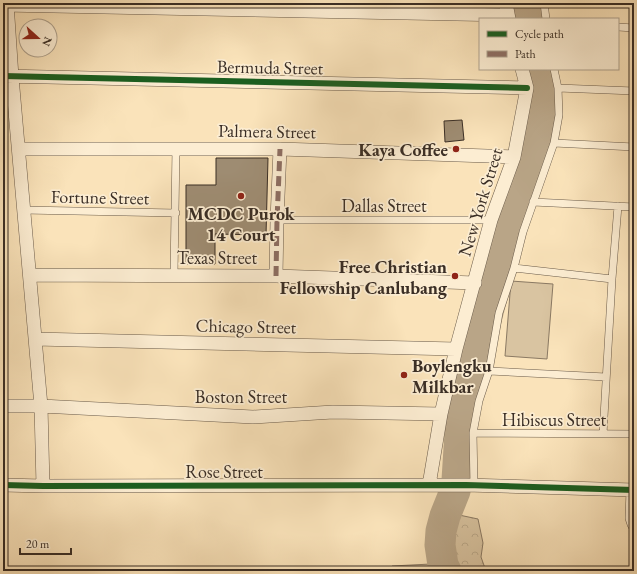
<svg xmlns="http://www.w3.org/2000/svg" width="637" height="574" viewBox="0 0 637 574" font-family="'EB Garamond',serif">
<style>
.forest{fill:url(#forest-crowns);stroke:#8a7963}
.pitch{fill:#d9c4a1;stroke:#8a7963}
.lines{fill:none;stroke-linecap:round;stroke-linejoin:round}
.river{stroke:#b9a587;stroke-width:31}
.building{fill:#9e8c72;stroke:#3a2e25}
.service-casing{stroke:#6a5b4a;stroke-width:8}
.minor-casing{stroke:#6a5b4a;stroke-width:14}
.service{stroke:#fcedd2;stroke-width:7}
.minor{stroke:#fcedd2;stroke-width:13}
.quiet{stroke:#8d6e63;stroke-width:5;stroke-dasharray:10 5;stroke-linecap:butt}
.cycleway-casing{stroke:#fcedd2;stroke-width:8}
.cycleway{stroke:#1b5e20;stroke-width:6}
.poi-dot{fill:#8f2418;stroke:#fcedd2;stroke-width:1.5}
.labels{text-anchor:middle;dominant-baseline:central;stroke-width:3.5;stroke-linejoin:round;paint-order:stroke}
.street-label{font-size:18px;fill:#3a2e25;stroke:#fcedd2}
.poi-label{font-size:18px;font-weight:bold;fill:#3a2e25;stroke:#fcedd2;text-anchor:end}
</style>
<defs>
<pattern id="forest-crowns" width="20" height="18" patternUnits="userSpaceOnUse"><rect width="20" height="18" fill="#d9c4a1"/><path d="M2 6a3 3 0 1 1 6 0M12 15a3 3 0 1 1 6 0" fill="none" stroke="#bba98a"/></pattern>
</defs>
<rect width="100%" height="100%" fill="#fae3ba"/>
<filter id="stains"><feTurbulence type="fractalNoise" baseFrequency=".005" numOctaves="4"/><feColorMatrix values="0 0 0 0 .2 0 0 0 0 .09 0 0 0 0 .02 0 0 0 .5 -.17"/></filter>
<radialGradient id="worn" r=".72"><stop offset=".6" stop-color="#630" stop-opacity="0"/><stop offset="1" stop-color="#630" stop-opacity=".3"/></radialGradient>
<path class="forest" d="M459 515 478 519 483 543 481 557 486 571H387L392 566 431 564 437 543 440 523Z"/>
<path class="pitch" d="M511 281 553 284 547 359 505 356Z"/>
<g class="lines">
<path class="river" d="M525 3 529 19
M446 571 443 565 440 545 441 531 445 516 455 491 457 480 461 417 515 208 534 158 542 98 538 69"/>
</g>
<path class="building" d="M462 120 464 140 445 142 444 121Z
M216 158H268L266 235 215 234V264H186V185H216Z"/>
<g class="lines">
<defs>
<path id="service" d="M544 3 546 19
M618 27 634 28
M558 88 634 91
M554 143 634 147
M533 202 634 207
M24 210 176 213
M277 220H491
M514 268 612 279
M174 275 176 148
M489 371 606 377
M473 433 634 434
M603 434 612 279 618 206
M474 486 473 433 479 401 489 371 499 313 514 268 523 232 554 143 559 115 558 88 554 69"/>
<path id="minor" d="M7 3 12 77 41 406 43 486
M506 3 509 19
M3 5 508 15
M3 76 527 88
M19 149H280L514 157
M30 275 276 276 475 283
M276 276 277 220 280 149
M35 339 456 349
M3 406H41L253 417 333 412 441 414
M3 485 43 486 466 485 634 490
M429 485 441 414 456 349 491 220 514 157 527 88 522 69
M633 490 632 518 634 524"/>
</defs>
<use href="#service" class="service-casing"/>
<use href="#minor" class="minor-casing"/>
<use href="#service" class="service"/>
<use href="#minor" class="minor"/>
<path class="quiet" d="M276 276 277 220 280 149"/>
<defs>
<path id="cycleway" d="M3 76 527 88
M3 485 43 486 466 485 634 490"/>
</defs>
<use href="#cycleway" class="cycleway-casing"/>
<use href="#cycleway" class="cycleway"/>
</g>
<g class="poi-dot">
<circle cx="456" cy="149" r="4"/>
<circle cx="241" cy="196" r="4"/>
<circle cx="455" cy="276" r="4"/>
<circle cx="404" cy="375" r="4"/>
</g>
<g class="labels">
<g class="street-label">
<text transform="translate(270 67) rotate(1)">Bermuda Street</text>
<text transform="translate(267 131) rotate(1)">Palmera Street</text>
<text transform="translate(100 197) rotate(1)">Fortune Street</text>
<text transform="translate(480 202) rotate(-73)">New York Street</text>
<text x="384" y="205">Dallas Street</text>
<text x="217" y="257">Texas Street</text>
<text transform="translate(246 326) rotate(1)">Chicago Street</text>
<text x="241" y="396">Boston Street</text>
<text x="554" y="419">Hibiscus Street</text>
<text x="224" y="471">Rose Street</text>
</g>
<g class="poi-label">
<text x="448" y="149">Kaya Coffee</text>
<text x="241" y="213" text-anchor="middle">MCDC Purok<tspan x="241" dy="21">14 Court</tspan></text>
<text x="447" y="266">Free Christian<tspan x="447" dy="21">Fellowship Canlubang</tspan></text>
<text x="412" y="365" text-anchor="start">Boylengku<tspan x="412" dy="21">Milkbar</tspan></text>
</g>
</g>
<rect width="637" height="574" fill="none" stroke="#fae3ba" stroke-width="16"/>
<rect x="4" y="4" width="629" height="566" fill="none" stroke="#3a2e25" stroke-width="2"/>
<rect x="8" y="8" width="621" height="558" fill="none" stroke="#3a2e25"/>
<rect x="479" y="18" width="140" height="52" fill="#fcedd2" stroke="#aea18d"/>
<rect x="487" y="31" width="20" height="6" fill="#1b5e20" stroke="#aea18d"/>
<text x="515" y="38" font-size="12" fill="#3a2e25">Cycle path</text>
<rect x="487" y="51" width="20" height="6" fill="#8d6e63" stroke="#aea18d"/>
<text x="515" y="58" font-size="12" fill="#3a2e25">Path</text>
<g transform="translate(38 38) rotate(111)"><circle r="19" fill="#fcedd2" stroke="#aea18d"/>
<path d="M0-3L7 15L0 10L-7 15Z" fill="#8f2418"/>
<text y="-6" font-size="11" font-weight="bold" text-anchor="middle" fill="#3a2e25">N</text>
</g>
<path d="M20 548v6h51v-6" fill="none" stroke="#3a2e25" stroke-width="2"/>
<text x="26" y="548" font-size="12" fill="#3a2e25" stroke="#fcedd2" stroke-width="3" paint-order="stroke">20 m</text>
<rect width="100%" height="100%" filter="url(#stains)"/>
<rect width="100%" height="100%" fill="url(#worn)"/>
</svg>
